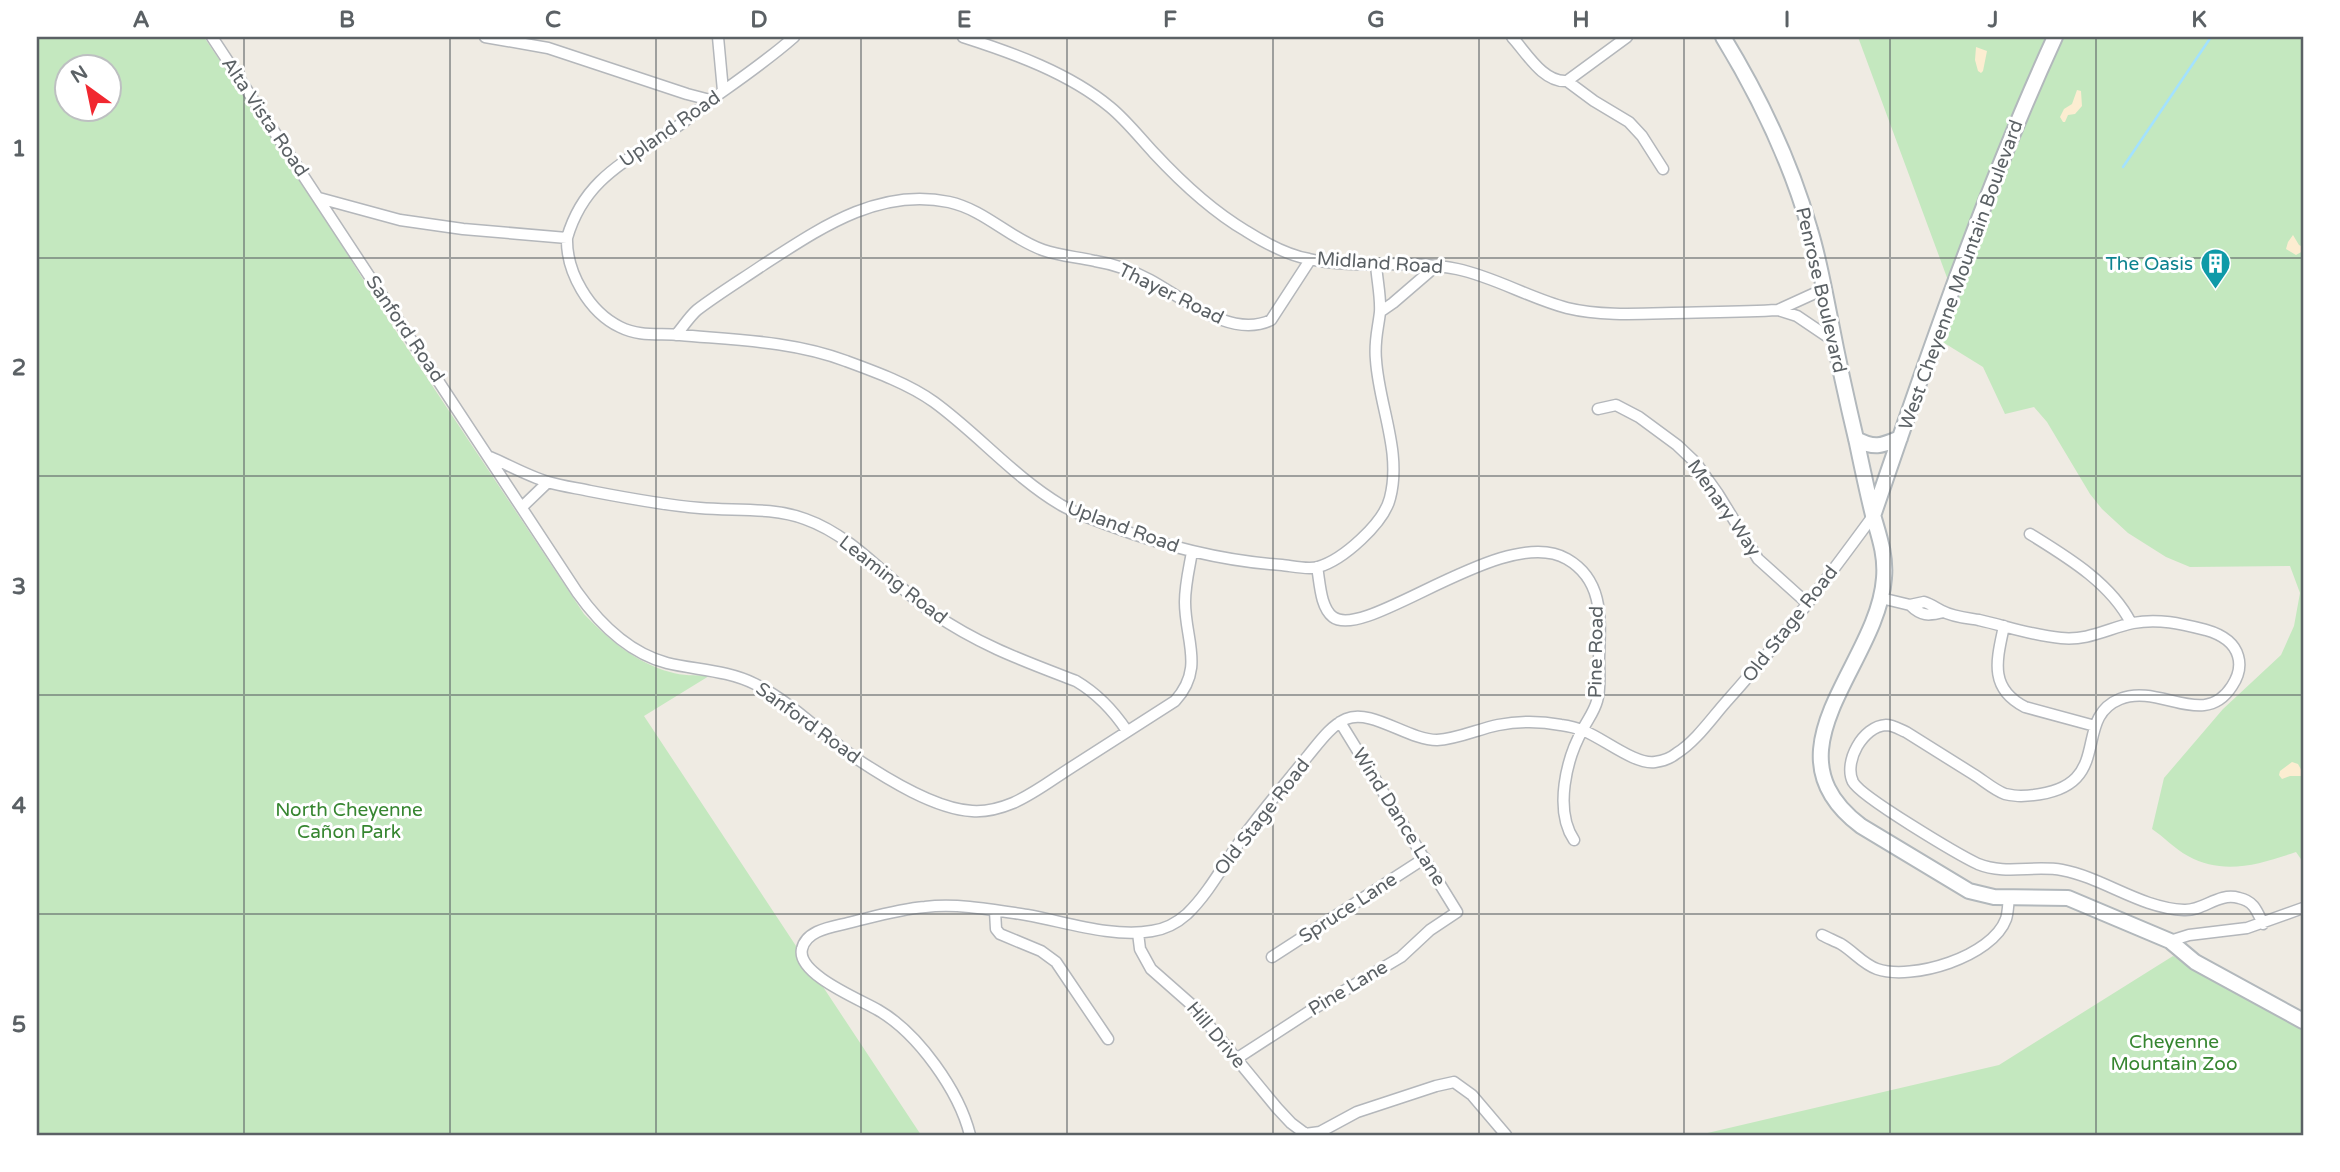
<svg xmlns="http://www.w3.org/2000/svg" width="2340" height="1172" viewBox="0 0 2340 1172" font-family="'Varela Round',sans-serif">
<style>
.green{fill:#c4e8bf;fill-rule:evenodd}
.sand{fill:#fcedd1}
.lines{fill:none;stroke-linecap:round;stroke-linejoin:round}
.stream{stroke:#a3e2ff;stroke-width:2.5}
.street-casing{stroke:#b4b7bb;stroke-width:13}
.secondary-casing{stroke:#b2b8bc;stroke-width:18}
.street{stroke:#fff;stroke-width:10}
.secondary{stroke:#fff;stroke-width:14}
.grid{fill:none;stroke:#5b6165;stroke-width:2;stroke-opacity:0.55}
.labels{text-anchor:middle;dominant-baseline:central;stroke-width:6;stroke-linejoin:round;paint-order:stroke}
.street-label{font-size:19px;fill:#5b6165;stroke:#fff}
.culture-label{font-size:19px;fill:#0d838f;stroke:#fff;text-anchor:end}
.park-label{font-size:19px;fill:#378631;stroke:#fff}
.neatline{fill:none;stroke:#5b6165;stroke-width:2.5}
.grid-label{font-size:23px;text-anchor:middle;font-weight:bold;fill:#5b6165}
</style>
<rect width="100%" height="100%" fill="#efebe3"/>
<path class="green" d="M37 37H204L313 199 384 313 584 614C607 638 636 663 670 672 682 676 696 675 709 676L644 716 921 1135H37ZM66 66H108V108H66Z
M1858 37H2303V862L2296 852C2260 864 2224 876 2188 856 2175 849 2164 837 2152 829L2164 778 2223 709 2281 655 2294 626 2300 593 2290 566 2190 567 2166 557 2128 533 2102 509 2090 494 2047 422 2034 407 2005 414 1983 367 1941 341 1958 294 1949 283Z
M2173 956 2303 1028V1135H1699L1999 1065Z"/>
<path class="sand" d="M1976 47 1987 51 1983 71 1981 73 1978 71 1975 60Z
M2077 90 2081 91 2082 106 2075 114 2068 115 2065 122H2063L2060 117 2064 109 2072 104Z
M2293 235 2299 245 2303 247V251L2296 255 2286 249 2288 242Z
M2292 762 2298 764 2303 773 2301 776H2290L2282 779 2279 775 2280 771Z"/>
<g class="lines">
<path class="stream" d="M2123 167 2211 37"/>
<defs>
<path id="street" d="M212 37 577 592C599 623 629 653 667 663 696 670 727 670 755 684 793 703 822 735 857 759 887 779 935 809 972 811 986 812 1001 808 1013 803 1034 794 1053 779 1072 767 1106 745 1141 723 1175 701 1205 668 1185 640 1185 602 1185 585 1189 569 1192 552
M485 37 548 48 687 94 710 100
M718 37 723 91
M963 37C1013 53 1069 73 1110 107 1126 120 1140 138 1154 153 1181 182 1212 211 1246 231 1265 243 1287 255 1309 259 1357 270 1408 259 1457 269 1495 277 1529 298 1567 308 1600 316 1637 314 1672 313 1707 312 1743 312 1778 310L1797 316 1834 341
M1512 37C1526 52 1543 83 1567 81L1627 37
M1567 81 1594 101 1629 122 1642 136 1663 169
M319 198 400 220 463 229 567 238C585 176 630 160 678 126 690 118 700 107 712 99 740 79 768 60 794 37
M567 238C566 272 589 312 620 327 640 337 659 333 680 335 736 340 793 341 846 361 876 372 909 384 934 402 978 434 1014 477 1061 505 1077 514 1094 520 1111 526 1167 547 1222 561 1282 565 1292 566 1308 570 1318 567 1343 560 1384 523 1390 498 1402 452 1379 406 1376 360 1374 341 1378 330 1380 312 1381 297 1377 280 1376 264
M1778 310 1824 289
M1380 312 1393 303 1436 266
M676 335C683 327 689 317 697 310 718 294 741 280 763 265 819 229 878 187 949 202 985 210 1009 238 1043 250 1060 256 1078 257 1095 261 1114 264 1133 271 1150 280 1185 299 1231 339 1271 320L1310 260
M1598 409 1616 405 1639 417 1677 445 1696 463 1718 494 1758 559 1808 604
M490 457C509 465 528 476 548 482 561 486 576 488 590 491 626 498 663 505 700 508 734 511 773 507 805 519 856 537 890 583 933 613 979 645 1024 661 1076 681 1098 694 1113 710 1127 731
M522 507 548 482
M2030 534C2067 557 2111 583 2131 623
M1317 567C1320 582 1320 607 1333 617 1366 642 1505 522 1567 559 1605 581 1600 621 1599 659 1599 672 1601 688 1597 701 1594 712 1588 719 1583 729 1566 759 1554 810 1574 840
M1881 598 1910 605 1924 602C1931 604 1936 608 1942 611 1953 617 1967 618 1979 620 2006 626 2034 636 2061 638 2088 641 2109 628 2133 623 2159 618 2182 624 2206 630 2220 634 2234 642 2238 656 2241 666 2238 677 2232 686 2204 730 2160 683 2120 699 2068 720 2121 792 2021 796 2016 796 2010 795 2005 794 1994 790 1983 780 1973 774 1951 760 1928 746 1906 732 1899 729 1893 725 1886 725 1863 726 1843 762 1853 782 1861 797 1959 855 1978 864 2005 875 2034 865 2062 870 2104 878 2140 908 2184 910 2204 911 2218 892 2239 898 2254 901 2257 911 2263 924
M1910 605C1921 616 1928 616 1944 612
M2004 626C1997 659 1988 688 2025 707L2095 726
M995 911 996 929 1000 934 1041 951 1056 962 1108 1039
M1138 933 1140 949 1151 969 1193 1006 1277 1108 1291 1123 1307 1135
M1822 935C1828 938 1835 941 1841 944 1854 952 1863 964 1877 969 1912 981 1992 957 2006 919 2008 913 2008 905 2009 898
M2170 941 2189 935 2247 928 2303 908
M1272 957 1425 858
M1236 1059 1310 1011 1401 957 1430 930 1457 912 1340 722
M1305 1134 1320 1132 1357 1112 1436 1086 1454 1082 1472 1095 1506 1135
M970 1135C959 1091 918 1033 878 1010 861 1000 796 974 802 949 806 930 832 927 848 923 873 917 899 909 925 907 958 903 994 910 1027 915 1066 922 1113 938 1152 931 1166 929 1177 923 1187 914 1209 893 1225 862 1243 837 1263 810 1285 784 1307 757 1318 744 1330 726 1346 719 1371 708 1408 740 1437 740 1458 739 1478 729 1498 725 1519 721 1540 721 1561 725 1569 726 1577 728 1584 731 1603 738 1635 765 1655 762 1663 761 1671 758 1677 753 1696 741 1711 719 1726 702 1779 643 1826 580 1873 516"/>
<path id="secondary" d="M1723 37C1759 96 1791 163 1810 230 1819 259 1824 289 1830 318 1838 360 1847 401 1857 443 1862 467 1867 491 1873 515 1879 536 1886 555 1884 578 1878 665 1761 751 1861 826L1969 891 1994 897 2068 898 2170 941 2195 962 2303 1021
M1856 439C1875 449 1881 446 1900 438
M1873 516C1928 355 1984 192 2055 37"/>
</defs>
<use href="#street" class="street-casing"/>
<use href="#secondary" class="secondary-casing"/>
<use href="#street" class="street"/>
<use href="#secondary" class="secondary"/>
</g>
<path class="grid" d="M244 37V1135M450 37V1135M656 37V1135M861 37V1135M1067 37V1135M1273 37V1135M1479 37V1135M1684 37V1135M1890 37V1135M2096 37V1135M37 258H2303M37 476H2303M37 695H2303M37 914H2303"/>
<defs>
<symbol id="building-pin" viewBox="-11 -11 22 30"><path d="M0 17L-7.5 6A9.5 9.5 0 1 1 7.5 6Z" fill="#0f9aa8" stroke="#fff"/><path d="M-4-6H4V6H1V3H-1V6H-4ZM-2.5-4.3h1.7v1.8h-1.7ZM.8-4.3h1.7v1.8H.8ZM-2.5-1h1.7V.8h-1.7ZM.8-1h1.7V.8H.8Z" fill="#fff"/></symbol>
</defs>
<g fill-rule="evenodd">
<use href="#building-pin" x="2198" y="246" width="35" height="47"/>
</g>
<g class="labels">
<g class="street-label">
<text transform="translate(265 117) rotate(56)">Alta Vista Road</text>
<text transform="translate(670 129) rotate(-35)">Upland Road</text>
<text transform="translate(1380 263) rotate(4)">Midland Road</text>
<text transform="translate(1961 275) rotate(-70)">West Cheyenne Mountain Boulevard</text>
<text transform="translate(1821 290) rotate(77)">Penrose Boulevard</text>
<text transform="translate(1171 294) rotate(26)">Thayer Road</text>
<text transform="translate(405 329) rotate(56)">Sanford Road</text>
<text transform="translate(1724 508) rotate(55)">Menary Way</text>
<text transform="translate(1123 527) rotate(20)">Upland Road</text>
<text transform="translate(893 580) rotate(38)">Leaming Road</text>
<text transform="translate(1790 624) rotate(-52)">Old Stage Road</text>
<text transform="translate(1596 652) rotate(-89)">Pine Road</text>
<text transform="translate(808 723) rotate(36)">Sanford Road</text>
<text transform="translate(1262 817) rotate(-52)">Old Stage Road</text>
<text transform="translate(1399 817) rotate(58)">Wind Dance Lane</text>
<text transform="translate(1348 908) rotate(-33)">Spruce Lane</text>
<text transform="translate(1348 988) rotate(-31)">Pine Lane</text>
<text transform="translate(1216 1035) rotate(50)">Hill Drive</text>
</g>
<g class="culture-label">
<text x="2193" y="264">The Oasis</text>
</g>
<g class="park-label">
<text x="349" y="810">North Cheyenne<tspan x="349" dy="22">Cañon Park</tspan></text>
<text x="2174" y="1042">Cheyenne<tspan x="2174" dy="22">Mountain Zoo</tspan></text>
</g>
</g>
<rect width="2340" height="1172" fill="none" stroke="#ffffff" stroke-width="77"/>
<g transform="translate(88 88) rotate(327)"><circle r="33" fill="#ffffff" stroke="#bdc0c1" stroke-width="2"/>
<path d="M0-5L12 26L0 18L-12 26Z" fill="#f12730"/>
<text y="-10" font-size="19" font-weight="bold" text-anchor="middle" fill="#5b6165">N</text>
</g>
<rect x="38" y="38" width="2264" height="1096" class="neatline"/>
<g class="grid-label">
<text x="141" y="27">A</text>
<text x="347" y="27">B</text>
<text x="553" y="27">C</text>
<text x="759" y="27">D</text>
<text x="964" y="27">E</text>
<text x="1170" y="27">F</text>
<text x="1376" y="27">G</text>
<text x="1581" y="27">H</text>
<text x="1787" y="27">I</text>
<text x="1993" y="27">J</text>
<text x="2199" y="27">K</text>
<text x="19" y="156">1</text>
<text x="19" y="375">2</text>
<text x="19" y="594">3</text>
<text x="19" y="813">4</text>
<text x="19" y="1032">5</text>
</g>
</svg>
